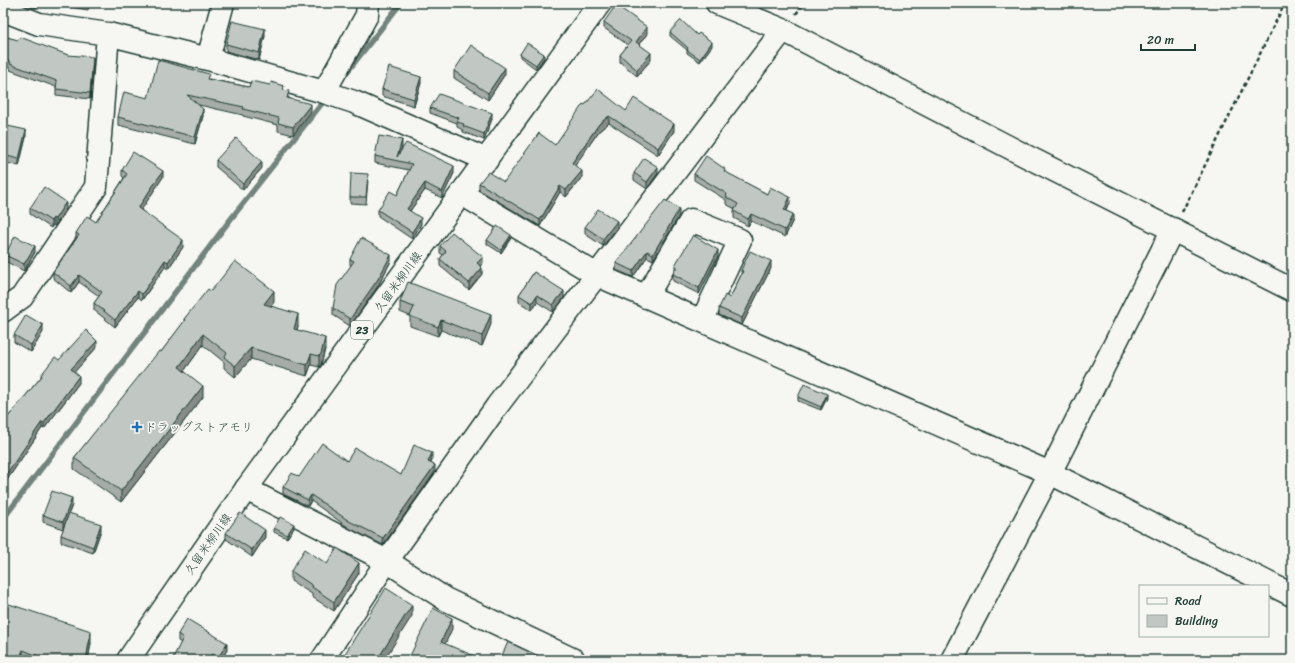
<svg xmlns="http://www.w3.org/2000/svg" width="1295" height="663" viewBox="0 0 1295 663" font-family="Sriracha,'Klee One',sans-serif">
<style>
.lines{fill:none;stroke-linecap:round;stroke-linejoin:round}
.stream{stroke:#72847d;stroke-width:5.5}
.minor-casing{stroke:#1f3d34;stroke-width:25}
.major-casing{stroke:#1f3d34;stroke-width:25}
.path{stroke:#1f3d34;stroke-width:2.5;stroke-dasharray:4 3;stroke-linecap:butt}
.minor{stroke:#f6f6f2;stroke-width:22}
.major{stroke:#f6f6f2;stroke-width:22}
.wall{fill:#a6aca8;stroke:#1f3d34}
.shaded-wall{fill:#878c88;stroke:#1f3d34}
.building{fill:#c1c8c3;stroke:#1f3d34}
.poi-dot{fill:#1f6fb2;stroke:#f6f6f2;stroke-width:1.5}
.labels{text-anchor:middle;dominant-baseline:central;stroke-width:3.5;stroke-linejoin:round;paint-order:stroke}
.shield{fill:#f6f6f2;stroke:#60746d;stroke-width:1}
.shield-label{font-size:11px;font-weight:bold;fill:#1f3d34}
.street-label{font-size:12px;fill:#1f3d34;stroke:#f6f6f2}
.poi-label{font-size:12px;fill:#1f3d34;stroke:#f6f6f2;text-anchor:start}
</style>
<rect width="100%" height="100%" fill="#f6f6f2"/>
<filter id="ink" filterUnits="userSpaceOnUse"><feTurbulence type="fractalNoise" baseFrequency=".025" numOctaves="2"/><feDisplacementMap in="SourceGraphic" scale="8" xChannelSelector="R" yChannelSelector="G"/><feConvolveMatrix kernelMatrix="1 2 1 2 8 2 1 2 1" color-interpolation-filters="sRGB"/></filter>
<g filter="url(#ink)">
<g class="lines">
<path class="stream" d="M347 72 401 3
M3 519 230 220 327 97"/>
<defs>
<path id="minor" d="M717 3 783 30 1024 155 1292 290
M3 10 39 24 108 34 208 59 324 92 354 102 487 160
M208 59 223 3
M324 92 367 15 368 3
M462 194 597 275 1050 473 1292 595
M646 297 691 220 740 240 702 321
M3 311 22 297 96 187 108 34
M246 489 387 561 445 599 574 660
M322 660 387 561 497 406 783 30
M952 660 1050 473 1173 229"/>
<path id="major" d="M128 660 246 489 600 3"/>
</defs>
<use href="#minor" class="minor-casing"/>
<use href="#major" class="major-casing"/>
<path class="path" d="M796 14 804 3
M1182 212 1285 3"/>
<use href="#minor" class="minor"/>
<use href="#major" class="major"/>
</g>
<path class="wall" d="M21 3H38L36 8Z
M47 3H89L88 10Z
M604 22 647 34 639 44 651 60 637 76 620 62V55L628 45 604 28Z
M670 32 697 35 712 46 700 62 687 53V50L670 36Z
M3 36 68 55 93 63 90 99 56 95V87L10 70V68L3 66Z
M265 36 259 60 226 51V44Z
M520 54 544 58 536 69 520 57Z
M454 71 505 74 488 100 454 78Z
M209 79 249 87 284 90 289 98 311 112 293 135 278 131V125L243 116V115L199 105 203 116 195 144 118 125V117L148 98Z
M421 83 414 106 382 96V89Z
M585 105 626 111 674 131 658 155 609 123 599 131 575 165 582 177 566 197 560 192 540 226 479 190V183L504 182 555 145Z
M430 108 492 119 484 140 463 132V130L457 127V123L430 113Z
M3 125 26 137 19 166 3 162Z
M402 147 400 152 454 173 442 198 425 190 410 211 421 224 412 239 378 216V210L397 195 409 170 375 163V156Z
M216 160 262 168 243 190 216 167Z
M122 170 163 177 141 210 183 247 168 269 165 267 142 300 138 297 115 327 94 310V303L99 296 79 282 71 293 53 278V272L76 240V233L96 222 124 178 122 176Z
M725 172 767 194 790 203 787 211 793 220 785 237 751 221 748 226 734 218V211L735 209 726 204V200L694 180V174Z
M634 173H658L647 189 634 180Z
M368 180 366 204 350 203V197Z
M30 208 66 209 55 226 53 225 51 228 30 214Z
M679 216 653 260 647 257 633 277 616 270V263Z
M585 227 617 228 603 246 585 234Z
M511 238 501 253 487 244V240Z
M440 246 483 263 480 266 482 274 469 290 440 266V259L443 255 440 253Z
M35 252 24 271 5 261V255Z
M718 256 699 294 673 281V274L675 270V265Z
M350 259 391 261 378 286 350 326 333 315V308L351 266 350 265Z
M771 268 742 325 719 315V308L730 298 741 275V270Z
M534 272 564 298 553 312 537 302 532 310 519 302V295Z
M211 291 274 302 271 306 298 326 297 330 325 349 321 365 319 367 311 365 307 376 251 359 235 377 224 368V362L203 345 184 371 203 397 121 502 74 469V458L161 352 184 322V319Z
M400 302 491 324 482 346 441 330 438 336 410 326V316L400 312Z
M43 332 31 352 14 342V335Z
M97 347 74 372 79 383 44 429 42 428 3 486V433L5 431 3 429V423L41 377V375Z
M798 397 827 398 821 410 798 401Z
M432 459 431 463 435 472 383 545 349 528 311 501 308 506 283 494V487L299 477 347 461 401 475Z
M72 505 63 529 43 522V515Z
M274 528H294L287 538 274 532Z
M101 530 93 553 61 542V535Z
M226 533 265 537 252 557 226 539Z
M327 564 359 573 334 611 312 597V594L291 581V571Z
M3 602 91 643 88 660H3Z
M178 634 227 650 221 660H172L181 643 178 641Z"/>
<path class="shaded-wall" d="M36 3H38L36 8Z
M647 27V34L636 48V42Z
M265 29V36L259 60V53Z
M712 42V46L700 62V59Z
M651 53V60L637 76V70Z
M544 54V58L536 69V65Z
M93 57V63L90 99V93Z
M505 68V74L488 100V93Z
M421 77V83L414 106V99Z
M311 104V112L293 135V127Z
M203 109V116L195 144V137Z
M492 113V119L484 140V134Z
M609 116V123L599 131 572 170V163L599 124Z
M674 124V131L658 155V148Z
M26 130V137L19 166V159Z
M402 140V147L398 161 397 157Z
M262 162V168L243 190V184Z
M454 166V173L442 198V192Z
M658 167V173L647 189V182Z
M163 171V177L138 215V208Z
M582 171V177L566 197V190Z
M425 183V190L407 215V209Z
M560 186V192L540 226V220Z
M790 197V203L784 216V210Z
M66 202V209L55 226V219Z
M679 209V216L653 260V254Z
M751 214V221L748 226V219Z
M793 214V220L785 237V230Z
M53 218V225L51 228V221Z
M421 218V224L412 239V232Z
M617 221V228L603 246V239Z
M511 235V238L501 253V250Z
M183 240V247L168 269V262Z
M35 246V252L24 271V264Z
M718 250V256L699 294V288Z
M647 251V257L633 277V271Z
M391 255V261L378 286 350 326V319Z
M483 257V263L477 270V263Z
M165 260V267L142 300V294Z
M771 261V268L742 325V318Z
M482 268V274L469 290V283Z
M79 275V282L71 293V286Z
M138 291V297L115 327V320Z
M274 291V302L264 316V304Z
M564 291V298L553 312V305Z
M537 295V302L532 310V303Z
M298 314V326L294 340V329Z
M491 314V324L482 346V336Z
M441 320V330L438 336V327Z
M43 325V332L31 352V345Z
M203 334V345L179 378V367Z
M325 338V349L321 365 319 367V356Z
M97 341V347L71 376V369Z
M251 348V359L235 377V366Z
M311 354V365L307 376V365Z
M79 376V383L44 429V423Z
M203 386V397L121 502V491Z
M827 394V398L821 410V407Z
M42 422V428L3 486V479Z
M432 453V459L428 469V462Z
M435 465V472L383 545V538Z
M311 495V501L308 506V500Z
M72 498V505L63 529V522Z
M101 524V530L93 553V547Z
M294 524V528L287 538V535Z
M265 530V537L252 557V550Z
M359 563V573L334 611V602Z
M412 605V616L384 660H377Z
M452 618V629L441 653V642Z
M91 631V643L88 660H86Z
M227 643V650L221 660H218V658Z
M23 650V660H19Z
M212 654V660H209Z"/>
<path class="building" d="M616 5 647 27 636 42 651 53 637 70 620 55 631 41 604 22Z
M681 20 697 35 699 33 712 42 700 59 687 50 688 48 670 32Z
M232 21 265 29 259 53 226 44Z
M3 36 18 40 20 37 68 55 93 57 90 93 56 89 57 81 10 64 11 62 3 59Z
M527 43 544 54 536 65 520 54Z
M471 45 505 68 488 93 454 71Z
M158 60 209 74 207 79 249 87 251 81 270 85 271 82 284 86 283 90 289 91 287 98 311 104 293 127 278 123 279 118 243 109 244 107 187 95 203 109 195 137 118 117 124 92 148 98Z
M389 67 421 77 414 99 382 89Z
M598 89 626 111 634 98 674 124 658 148 609 116 599 124 572 163 582 171 566 190 560 186 540 220 479 183 488 172 504 182 539 133 555 145 583 104 585 105Z
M439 94 492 113 484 134 463 126 464 124 457 122 459 118 430 108Z
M3 125 26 130 19 159 3 155Z
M379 136 402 140 397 157 406 143 454 166 442 192 425 183 407 209 421 218 412 232 378 210 390 191 397 195 412 164 375 156Z
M236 138 262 162 243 184 216 160Z
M133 152 163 171 138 208 183 240 168 262 165 260 142 294 138 291 115 320 94 303 102 292 79 275 71 286 53 272 79 235 76 233 87 216 96 222 127 174 122 170Z
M706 156 725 169 724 171 767 194 770 187 790 197 784 210 793 214 785 230 751 214 748 219 734 211 738 204 726 197 727 194 694 174Z
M644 158 658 167 647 182 634 173Z
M351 173 368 174 366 197H350Z
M44 187 66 202 55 219 53 218 51 221 30 208Z
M665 200 679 209 653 254 647 251 633 271 616 263Z
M598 209 617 221 603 239 585 227Z
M497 226 511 235 501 250 487 240Z
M452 232 483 257 477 263 482 268 469 283 440 259 446 251 440 246Z
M693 235 718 250 699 288 673 274 677 266 675 265Z
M15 236 35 246 24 264 5 255Z
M361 238 391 255 378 279 350 319 333 308 337 285 354 261 350 259Z
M750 251 771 261 742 318 719 308 725 295 730 298 743 271 741 270Z
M235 261 274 291 264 304 298 314 294 329 325 338 321 354 319 356 311 354 307 365 251 348 235 366 224 357 227 353 203 334 179 367 203 386 121 491 74 458 159 351 161 352 185 320 184 319 208 289 211 291Z
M534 272 564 291 553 305 537 295 532 303 519 295Z
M408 282 491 314 482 336 441 320 438 327 410 316 414 307 400 302Z
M26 315 43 325 31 345 14 335Z
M86 330 97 341 71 369 79 376 44 423 42 422 3 479V433L8 426 3 423 42 376 41 375 55 357 59 360Z
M804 384 827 394 821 407 798 397Z
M322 443 347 461 355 448 401 475 414 445 432 453 428 462 435 465 383 538 349 521 311 495 308 500 283 487 292 473 299 477Z
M52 491 72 498 63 522 43 515Z
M69 513 101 524 93 547 61 535Z
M240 513 265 530 252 550 226 533Z
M280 517 294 524 287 535 274 528Z
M337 548 359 563 334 602 312 587 313 586 291 571 305 549 327 564Z
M386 588 412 605 377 660H341Z
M3 602 91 631 86 660H48L23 650 19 660H3Z
M433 608 452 618 441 642 484 660H408Z
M187 619 227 643 218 658 212 654 209 660H172L183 638 178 634Z
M508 642 546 660H500Z"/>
</g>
<path class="poi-dot" d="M135 421h4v4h4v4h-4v4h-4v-4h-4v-4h4z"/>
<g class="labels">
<rect class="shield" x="351" y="321" width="22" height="18" rx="3"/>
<g class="shield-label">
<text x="362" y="330">23</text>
</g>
<g class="street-label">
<text transform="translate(398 282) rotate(-54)">久留米柳川線</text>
<text transform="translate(208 544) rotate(-55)">久留米柳川線</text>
</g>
<g class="poi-label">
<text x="145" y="427">ドラッグストアモリ</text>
</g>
</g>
<rect width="1295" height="663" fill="none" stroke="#f6f6f2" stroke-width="16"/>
<rect x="8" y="8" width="1279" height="647" fill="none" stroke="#1f3d34" stroke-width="1.5" filter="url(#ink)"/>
<rect x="1139" y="585" width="130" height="52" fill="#f6f6f2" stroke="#a0aca6"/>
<rect x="1147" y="598" width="20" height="6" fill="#f6f6f2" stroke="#a0aca6"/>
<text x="1175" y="605" font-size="12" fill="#1f3d34">Road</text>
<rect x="1147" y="615" width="20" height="12" fill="#c1c8c3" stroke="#a0aca6"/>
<text x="1175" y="625" font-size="12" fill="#1f3d34">Building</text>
<path d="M1141 44v6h54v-6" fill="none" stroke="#1f3d34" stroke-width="2"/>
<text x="1147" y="44" font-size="12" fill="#1f3d34" stroke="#f6f6f2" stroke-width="3" paint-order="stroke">20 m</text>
</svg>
